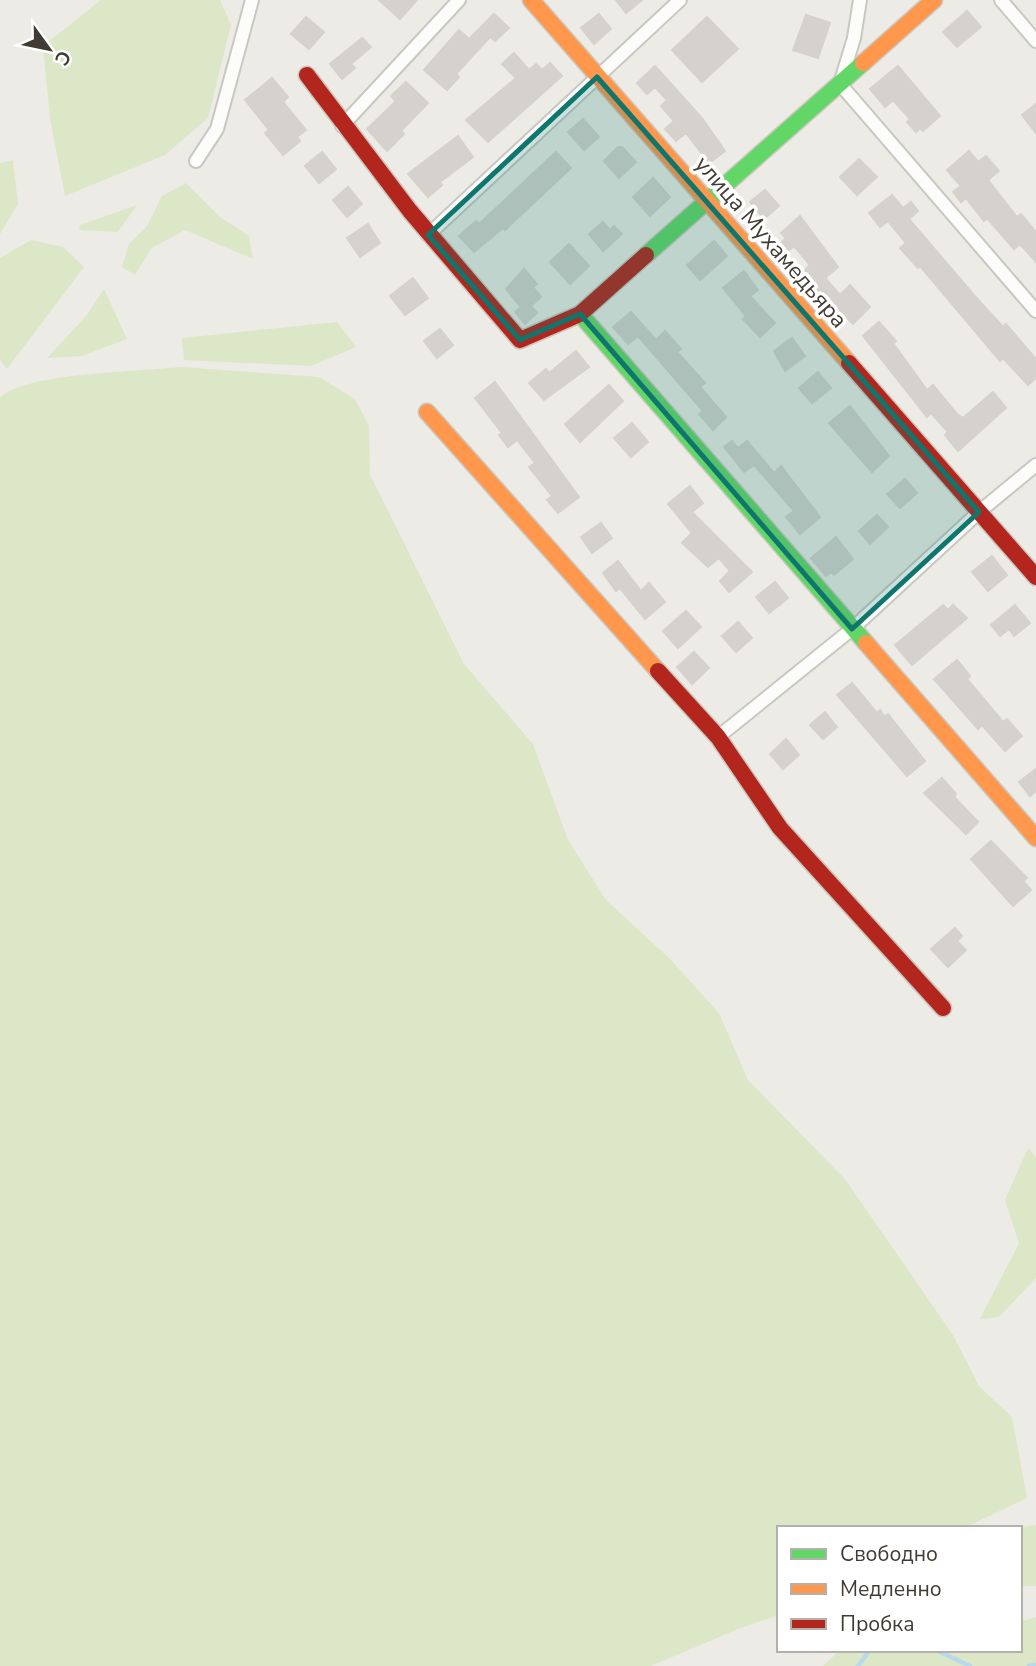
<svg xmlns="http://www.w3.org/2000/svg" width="1036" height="1666" viewBox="0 0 1036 1666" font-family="'Nunito Sans',sans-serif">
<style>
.green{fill:#dce7c7}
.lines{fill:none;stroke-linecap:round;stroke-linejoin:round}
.stream{stroke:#b8d9ea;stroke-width:4.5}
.building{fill:#d5d2cd;stroke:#d5d2cc;stroke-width:2}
.street-casing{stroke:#c9c7c2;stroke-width:16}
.fast-casing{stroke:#ccc7be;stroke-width:19}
.slow-casing{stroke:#ccc7be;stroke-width:19}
.jam-casing{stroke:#ccc7be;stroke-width:19}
.street{stroke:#fcfcfb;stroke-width:12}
.fast{stroke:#63d668;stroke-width:16}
.slow{stroke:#ff974d;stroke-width:16}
.jam{stroke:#b3261e;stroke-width:16}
.marked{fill:#0f766e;fill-opacity:0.2;stroke:#0f766e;stroke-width:5;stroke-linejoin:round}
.labels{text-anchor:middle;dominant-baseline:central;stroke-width:7;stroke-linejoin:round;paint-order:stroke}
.street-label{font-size:23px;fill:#423b34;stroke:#fff}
</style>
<rect width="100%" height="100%" fill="#edebe6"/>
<path class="green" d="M101 0H220L231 25 208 118 165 155 65 196 50 119 43 46Z
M13 160 18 204 0 234V163Z
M186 183 220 217 249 236 253 259 185 230 152 248 135 275 122 267 129 244 147 226 162 196Z
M137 205 118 232 79 230 80 225Z
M31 240 63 247 84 267 7 369 0 360V258Z
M104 289 127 339 82 356 47 358 87 315Z
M337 322 356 347 311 366 184 360 182 338Z
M181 367 319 377 355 399 369 426 370 475 464 664 533 744 568 840 606 900 670 959 719 1013 748 1080 845 1179 953 1335 979 1386 1012 1417 1027 1498 964 1528H779V1615L738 1629 651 1666H0V398C21 373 145 371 181 367Z
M1028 1148 1036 1157V1278L999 1317 980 1319 1019 1243 1005 1200Z
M1036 1525V1586H1021L1020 1528H1015Z
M1036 1617V1666H823L840 1650H1020V1622Z"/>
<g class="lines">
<path class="stream" d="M923 1650 938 1651 970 1666
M858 1666 870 1650
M1029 1666 1036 1665"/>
</g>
<path class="building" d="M379 0H417L400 19Z
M616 0H642L626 13Z
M967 11 981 27 957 47 943 32Z
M494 14 509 28 495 41 490 37 456 74 459 77 447 90 424 70 459 30 469 39Z
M599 14 611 29 594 44 581 28Z
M806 15 830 23 818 58 793 50Z
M306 17 324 32 309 49 291 34Z
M707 17 738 49 702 82 672 50Z
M362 38 371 47 351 64 355 68 342 79 330 64Z
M514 53 529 70 536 64 542 70 550 63 562 76 488 142 466 120 516 78 502 64Z
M655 66 702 118 725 151 709 163 686 133 676 141 665 129 674 121 661 106 667 100 655 87 647 94 637 83Z
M898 66 940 116 923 131 920 128 916 132 907 122 910 119 893 100 885 107 870 89Z
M272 78 288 97 283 102 306 130 297 137 300 141 283 155 265 133 269 130 245 100Z
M406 82 428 103 401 131 404 134 387 151 367 129 396 101 391 96Z
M1036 104V133L1022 115Z
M583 119 599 137 584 150 568 132Z
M458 136 473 157 440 182 442 185 428 197 408 174Z
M618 147H622L636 162 619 178 604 161Z
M969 151 978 162 986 156 999 171 988 180 1017 217 1021 214 1036 232V262L1020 244 1014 249 987 218 984 221 966 198 961 202 953 192 961 186 947 170Z
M322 152 336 169 319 183 305 166Z
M556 152 571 168 505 230 503 228 474 252 459 236 476 221 479 224Z
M859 159 877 177 857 195 840 177Z
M653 178 670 197 650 216 633 197Z
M348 187 362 204 347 217 333 200Z
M765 190 779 206 764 219 750 202Z
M892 195 903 208 911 202 918 211 909 219 973 294 1003 327 1006 324 1036 359V378L1028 385 1003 358 1000 361 920 266 918 268 900 248 906 243 888 221 880 227 869 213Z
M800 216 838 267 825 278 840 295 850 285 870 307 853 324 820 289 815 293 805 281 810 276 805 270 810 265 794 246 789 250 782 242 786 238 781 233Z
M603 222 610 230 614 226 622 234 603 251 589 234Z
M368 224 380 243 360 257 347 238Z
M714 241 727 256 700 280 687 265Z
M569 244 589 266 570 284 550 262Z
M524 269 537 284 533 287 541 297 531 306 537 313 525 324 515 312 521 307 506 289Z
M744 271 758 290 750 296 775 323 760 337 743 319 746 316 723 288Z
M413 278 428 298 405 315 390 296Z
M631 312 656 340 665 331 681 349 677 352 705 383 700 387 726 417 713 430 699 414 703 411 638 336 628 344 613 327Z
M879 322 896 341 893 343 927 390 933 385 957 414 963 418 993 392 1006 408 958 451 945 435 948 432 931 413 927 417 863 336Z
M440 329 453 345 437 358 424 341Z
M792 338 805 356 785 371 774 351Z
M576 351 589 367 544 400 529 383 546 369 549 373Z
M818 372 831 388 812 403 799 388Z
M495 382 579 497 558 513 547 500 552 496 529 467 535 463 517 440 508 447 499 435 502 433 475 398Z
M609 385 623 401 580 442 565 424Z
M850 406 889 456 872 472 829 423Z
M632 423 648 442 631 457 614 438Z
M732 441 738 448 747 441 774 473 781 466 820 517 800 534 786 517 794 511 754 465 744 472 724 447Z
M905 479 917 493 900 508 887 494Z
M690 486 703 503 692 512 752 572 729 592 720 581 730 571 719 558 708 567 682 543 692 533 668 504Z
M877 515 888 527 870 544 859 531Z
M601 523 612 538 592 553 581 537Z
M836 537 853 559 834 575 831 572 826 576 811 558Z
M992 556 1007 575 988 591 972 572Z
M618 561 641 591 649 583 665 602 645 619 620 588 616 591 603 573Z
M775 582 788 598 769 613 756 597Z
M943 605 948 610 953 605 967 618 912 665 895 645Z
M1015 605 1030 623 1014 636 1009 629 1000 636 991 625Z
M686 611 701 627 678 648 663 631Z
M738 622 752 638 736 652 722 636Z
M694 652 709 668 692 684 677 667Z
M957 660 970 676 967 679 1003 722 1007 719 1022 736 1005 751 982 725 978 729 934 679Z
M852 683 877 713 880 710 885 717 888 714 925 761 907 776 837 695Z
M825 712 837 727 823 739 810 725Z
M786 739 799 755 783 769 770 754Z
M1036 769V791L1030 796 1019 782Z
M942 778 956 794 954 797 978 822 966 834 924 793Z
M991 841 1027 878 1023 881 1031 890 1013 906 971 859Z
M955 928 962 936 957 941 966 950 948 967 931 949Z"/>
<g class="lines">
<defs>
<path id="street" d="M860 0 854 38 840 84 1036 311
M1001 0 1036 41
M342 126 459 0
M196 161 217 129 252 0
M428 235 680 0
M718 737 852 629 979 512 1036 465"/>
<path id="fast" d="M646 255 863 63
M580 314 866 643"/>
<path id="slow" d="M531 0 849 363
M863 63 934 0
M427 412 658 671
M866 643 1036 838"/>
<path id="jam" d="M307 75 410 211 520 340 580 314 646 255
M849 363 1036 577
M658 671 718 737 780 828 943 1008"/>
</defs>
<use href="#street" class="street-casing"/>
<use href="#fast" class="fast-casing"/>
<use href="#slow" class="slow-casing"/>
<use href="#jam" class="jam-casing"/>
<use href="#street" class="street"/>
<use href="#fast" class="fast"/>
<use href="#slow" class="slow"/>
<use href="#jam" class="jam"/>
</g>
<path class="marked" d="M597 77 979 512 852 629 580 314 520 340 428 235Z"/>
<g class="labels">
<g class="street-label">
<text transform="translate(771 242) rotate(49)">улица Мухамедьяра</text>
</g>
</g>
<rect x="777" y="1526" width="245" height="126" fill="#ffffff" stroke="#b3b1ae" stroke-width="2"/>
<rect x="791" y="1549" width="35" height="10" fill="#63d668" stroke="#b3b1ae" stroke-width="2"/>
<text x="840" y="1561" font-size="21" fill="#423b34">Свободно</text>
<rect x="791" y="1584" width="35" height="10" fill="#ff974d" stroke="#b3b1ae" stroke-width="2"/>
<text x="840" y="1596" font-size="21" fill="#423b34">Медленно</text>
<rect x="791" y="1619" width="35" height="10" fill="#b3261e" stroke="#b3b1ae" stroke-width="2"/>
<text x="840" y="1631" font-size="21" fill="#423b34">Пробка</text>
<g transform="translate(49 49) rotate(123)" stroke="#ffffff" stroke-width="5" paint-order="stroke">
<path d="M0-5L12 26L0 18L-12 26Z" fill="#423b34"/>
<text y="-10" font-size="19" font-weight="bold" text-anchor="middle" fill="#423b34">С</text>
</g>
</svg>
